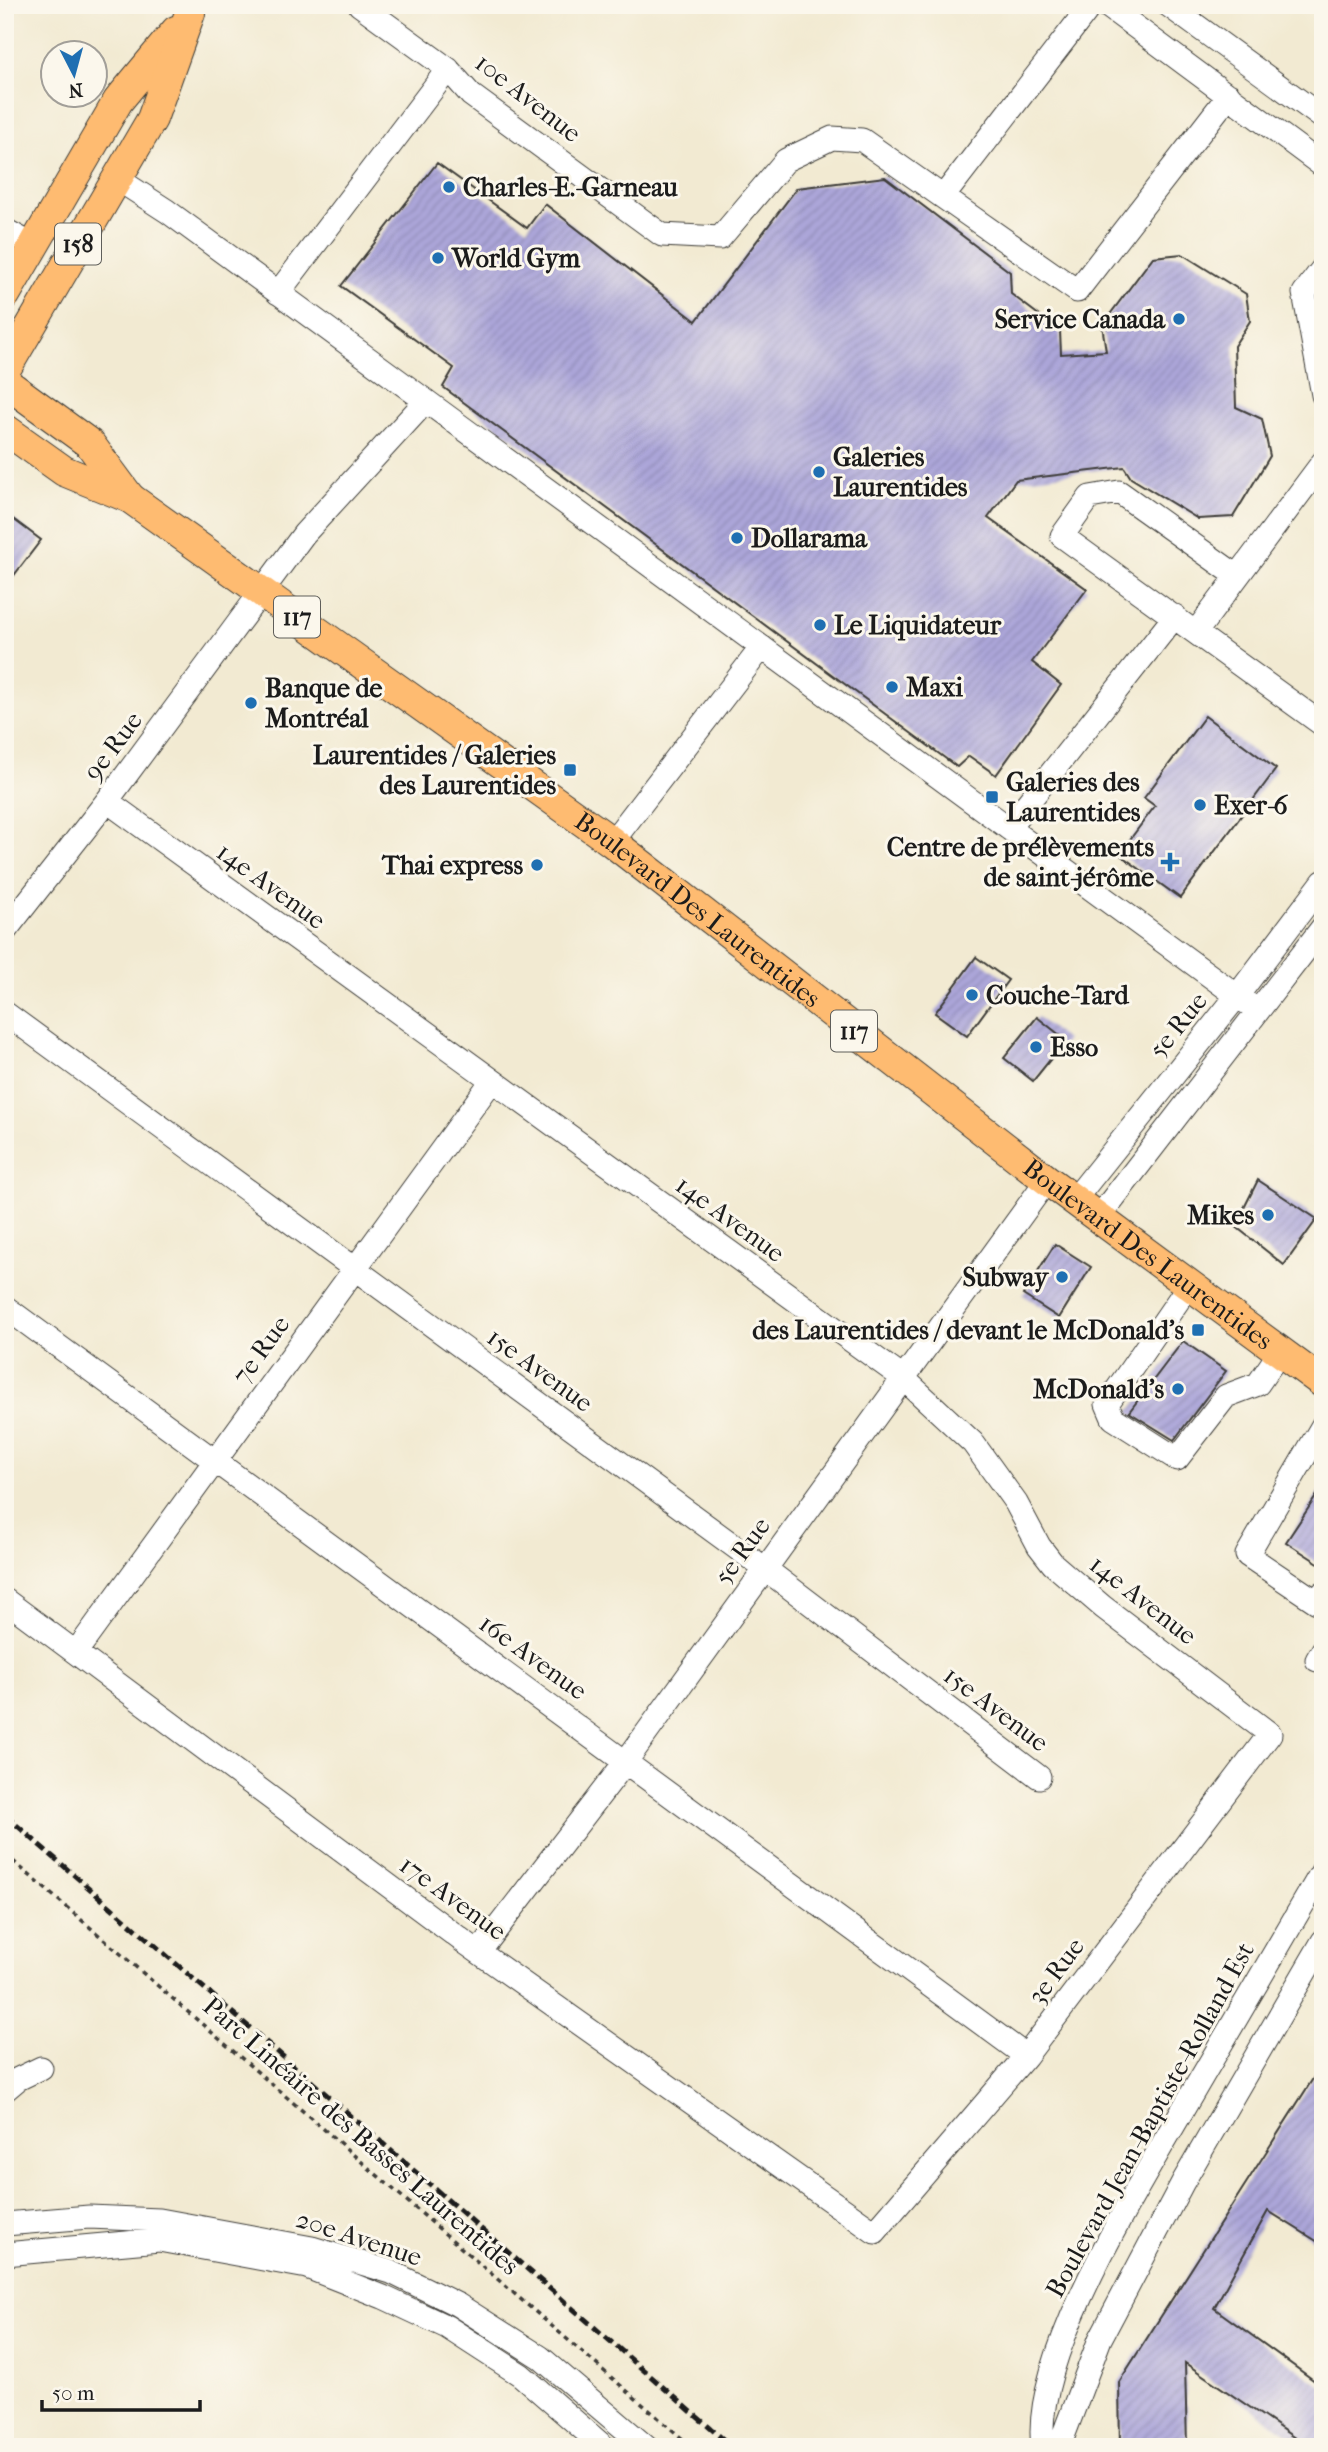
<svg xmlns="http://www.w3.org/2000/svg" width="1328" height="2452" viewBox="0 0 1328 2452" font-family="'IM FELL French Canon',serif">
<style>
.building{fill:url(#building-hatch)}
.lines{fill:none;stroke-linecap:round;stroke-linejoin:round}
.minor-casing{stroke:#3c3b37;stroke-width:25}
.major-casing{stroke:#3c3b37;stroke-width:32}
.path{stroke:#3c3b37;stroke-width:3.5;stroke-dasharray:5 5;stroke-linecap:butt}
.minor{stroke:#fff;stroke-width:23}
.major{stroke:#febb71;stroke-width:30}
.rail{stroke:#1c1c1c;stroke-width:5;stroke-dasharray:10 5;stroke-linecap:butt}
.poi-dot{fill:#1f6fb2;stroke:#fbf7ec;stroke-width:2.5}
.labels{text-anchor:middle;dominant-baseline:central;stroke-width:6;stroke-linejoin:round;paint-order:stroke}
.shield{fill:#fbf7ec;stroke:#5f5e5a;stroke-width:2}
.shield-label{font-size:24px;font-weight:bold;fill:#1c1c1c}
.street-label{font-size:26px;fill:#1c1c1c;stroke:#fbf7ec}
.poi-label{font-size:26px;font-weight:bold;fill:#1c1c1c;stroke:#fbf7ec;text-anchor:start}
</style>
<defs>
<pattern id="building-hatch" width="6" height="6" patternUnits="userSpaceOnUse" patternTransform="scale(1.75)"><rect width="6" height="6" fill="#aca6d9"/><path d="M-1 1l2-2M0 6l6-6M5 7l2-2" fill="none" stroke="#938eba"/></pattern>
</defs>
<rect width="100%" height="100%" fill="#fbf7ec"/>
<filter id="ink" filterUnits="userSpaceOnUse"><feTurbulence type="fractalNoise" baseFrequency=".0143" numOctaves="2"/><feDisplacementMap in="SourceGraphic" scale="14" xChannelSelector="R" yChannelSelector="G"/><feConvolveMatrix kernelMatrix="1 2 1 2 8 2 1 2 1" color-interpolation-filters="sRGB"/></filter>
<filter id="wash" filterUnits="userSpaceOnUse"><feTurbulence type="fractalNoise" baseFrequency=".00686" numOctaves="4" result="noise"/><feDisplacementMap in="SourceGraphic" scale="28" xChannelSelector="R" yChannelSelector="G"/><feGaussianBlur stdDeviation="1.57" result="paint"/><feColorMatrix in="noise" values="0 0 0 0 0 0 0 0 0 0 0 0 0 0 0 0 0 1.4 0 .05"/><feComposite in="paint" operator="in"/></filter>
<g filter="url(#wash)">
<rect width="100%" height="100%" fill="#f2ead2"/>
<g id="blocks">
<path class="building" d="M437 163 527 228 545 204 696 321 797 188 885 177 1010 272 1011 294 1060 331 1061 354 1106 351 1102 325 1153 257 1182 254 1246 294 1250 321 1234 346 1236 407 1262 419 1270 456 1233 517 1198 519 1131 478 1124 467 1016 480 988 518 1087 589 1032 662 1061 685 996 775 969 756 957 767 443 387 454 368 341 286Z
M5 513 41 540 5 587Z
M1205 716 1276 769 1180 898 1119 854 1155 806 1144 798Z
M976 957 1008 980 967 1036 935 1013Z
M1037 1017 1066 1040 1033 1081 1004 1058Z
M1258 1180 1317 1219 1284 1265 1235 1226Z
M1055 1244 1091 1267 1059 1318 1023 1295Z
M1183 1341 1226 1371 1174 1440 1129 1412Z
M1323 1486V1566L1286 1542Z
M1323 2063V2245L1268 2211 1214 2308 1323 2387V2447H1308L1185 2363 1187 2447H1120L1119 2382Z"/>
</g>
</g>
<g filter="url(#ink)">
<use href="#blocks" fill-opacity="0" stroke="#3c3b37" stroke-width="2"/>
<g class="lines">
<defs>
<path id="minor" d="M360 5 448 69 471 95 662 235 720 238 786 160 832 138 862 140 943 197
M1091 5 943 197 1077 291 1229 95
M1106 5 1323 166
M1168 5 1323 118
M116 178 167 211 1258 1011
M5 230 34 246
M1323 268 1304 293 1323 395
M278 293 448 69
M1237 576 1119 492 1090 497 1062 536 1323 725
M1196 632 1323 462
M1008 828 1175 616
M612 842 762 647
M5 931 107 801 304 534 426 401
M5 1013 764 1568 1039 1777
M1074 1200 1237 996 1323 882
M1098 1218 1323 927
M1189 1285 1107 1404 1113 1418 1177 1459 1226 1396 1258 1384 1280 1352
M5 1307 1026 2056
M1323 1425 1247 1555 1317 1602 1323 1593
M5 1600 463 1941 875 2232 1026 2056 1270 1734 1103 1607 1053 1564 1039 1546 1016 1503 973 1443 903 1378 107 801
M76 1652 491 1082
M1317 1660 1323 1650
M479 1952 627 1760 1047 1180
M5 2090 18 2079 41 2068
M5 2224 89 2217 160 2220 312 2248 391 2272 458 2305 540 2357 646 2447
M5 2254 159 2240 307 2267 383 2297 447 2327 521 2375 604 2447
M1043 2447C1030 2357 1141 2183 1186 2104 1231 2026 1277 1948 1323 1870
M1059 2447 1100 2339 1183 2182 1323 1941"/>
<g id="major">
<path d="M5 295 118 101 176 31"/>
<path d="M5 370 152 119 190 13"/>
<path d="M5 382 90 444 130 498"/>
<path id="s1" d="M5 429 64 471 130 498 612 842 1047 1180 1323 1383"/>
</g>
</defs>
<use href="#minor" class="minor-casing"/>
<use href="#major" class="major-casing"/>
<path class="path" d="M5 1854 692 2447"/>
<use href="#minor" class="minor"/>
<use href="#major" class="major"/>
<path class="rail" d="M5 1815 732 2447"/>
</g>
</g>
<g class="poi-dot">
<circle cx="449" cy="187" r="7"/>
<circle cx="438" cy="258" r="7"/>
<circle cx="1179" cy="319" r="7"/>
<circle cx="819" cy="472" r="7"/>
<circle cx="737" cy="538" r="7"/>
<circle cx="820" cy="625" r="7"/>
<circle cx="892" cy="687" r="7"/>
<circle cx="251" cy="703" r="7"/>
<rect x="563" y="763" width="14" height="14" rx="3.5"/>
<rect x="985" y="790" width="14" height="14" rx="3.5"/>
<circle cx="1200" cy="805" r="7"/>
<path d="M1166.5 851.5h7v7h7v7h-7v7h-7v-7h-7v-7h7z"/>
<circle cx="537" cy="865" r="7"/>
<circle cx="972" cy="995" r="7"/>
<circle cx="1036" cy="1047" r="7"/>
<circle cx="1268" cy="1215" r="7"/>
<circle cx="1062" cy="1277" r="7"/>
<rect x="1191" y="1323" width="14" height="14" rx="3.5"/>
<circle cx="1178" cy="1389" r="7"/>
</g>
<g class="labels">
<g class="shield">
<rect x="55" y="223.5" width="46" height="41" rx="5"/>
<rect x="274" y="596.5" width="46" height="41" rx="5"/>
<rect x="831" y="1010.5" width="46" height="41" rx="5"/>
</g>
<g class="shield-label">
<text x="78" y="244">158</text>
<text x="297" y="617">117</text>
<text x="854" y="1031">117</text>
</g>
<g class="street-label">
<text transform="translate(528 98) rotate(38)">10e Avenue</text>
<text transform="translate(113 746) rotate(-53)">9e Rue</text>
<text transform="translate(271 886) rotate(36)">14e Avenue</text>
<text stroke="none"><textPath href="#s1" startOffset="845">Boulevard Des Laurentides</textPath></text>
<text transform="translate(1178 1025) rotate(-51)">5e Rue</text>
<text transform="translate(730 1219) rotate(36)">14e Avenue</text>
<text stroke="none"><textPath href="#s1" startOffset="1412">Boulevard Des Laurentides</textPath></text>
<text transform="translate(261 1350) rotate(-54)">7e Rue</text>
<text transform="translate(540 1370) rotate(36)">15e Avenue</text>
<text transform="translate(742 1551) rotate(-54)">5e Rue</text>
<text transform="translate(1143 1600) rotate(38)">14e Avenue</text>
<text transform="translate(533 1657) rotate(36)">16e Avenue</text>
<text transform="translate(996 1709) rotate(37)">15e Avenue</text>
<text transform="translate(453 1898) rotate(36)">17e Avenue</text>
<text transform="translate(1056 1971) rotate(-53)">3e Rue</text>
<text transform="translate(1150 2120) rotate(-61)">Boulevard Jean-Baptiste-Rolland Est</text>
<text transform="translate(361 2136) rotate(41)">Parc Linéaire des Basses Laurentides</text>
<text transform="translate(359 2238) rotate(18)">20e Avenue</text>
</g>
<g class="poi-label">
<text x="463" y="187">Charles-E.-Garneau</text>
<text x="452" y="258">World Gym</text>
<text x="1165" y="319" text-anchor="end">Service Canada</text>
<text x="833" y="457">Galeries<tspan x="833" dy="30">Laurentides</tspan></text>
<text x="751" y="538">Dollarama</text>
<text x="834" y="625">Le Liquidateur</text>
<text x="906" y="687">Maxi</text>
<text x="265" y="688">Banque de<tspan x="265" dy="30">Montréal</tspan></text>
<text x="556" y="755" text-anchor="end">Laurentides / Galeries<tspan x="556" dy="30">des Laurentides</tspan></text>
<text x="1006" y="782">Galeries des<tspan x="1006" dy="30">Laurentides</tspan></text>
<text x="1214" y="805">Exer-6</text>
<text x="1154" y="847" text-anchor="end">Centre de prélèvements<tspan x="1154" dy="30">de saint-jérôme</tspan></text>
<text x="523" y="865" text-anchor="end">Thai express</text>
<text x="986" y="995">Couche-Tard</text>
<text x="1050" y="1047">Esso</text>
<text x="1254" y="1215" text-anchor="end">Mikes</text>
<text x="1048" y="1277" text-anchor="end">Subway</text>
<text x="1184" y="1330" text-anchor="end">des Laurentides / devant le McDonald's</text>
<text x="1164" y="1389" text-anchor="end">McDonald's</text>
</g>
</g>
<rect width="1328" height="2452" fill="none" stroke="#fbf7ec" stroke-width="28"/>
<g transform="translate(74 74) rotate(174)"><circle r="33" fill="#fbf7ec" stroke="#a29f99" stroke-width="2"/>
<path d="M0-5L12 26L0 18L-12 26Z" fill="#1f6fb2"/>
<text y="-10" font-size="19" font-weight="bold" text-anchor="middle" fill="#1c1c1c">N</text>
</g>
<path d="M42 2400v10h158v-10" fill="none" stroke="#1c1c1c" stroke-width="3.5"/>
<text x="52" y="2400" font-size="21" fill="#1c1c1c" stroke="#fbf7ec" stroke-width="5" paint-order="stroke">50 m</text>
</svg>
